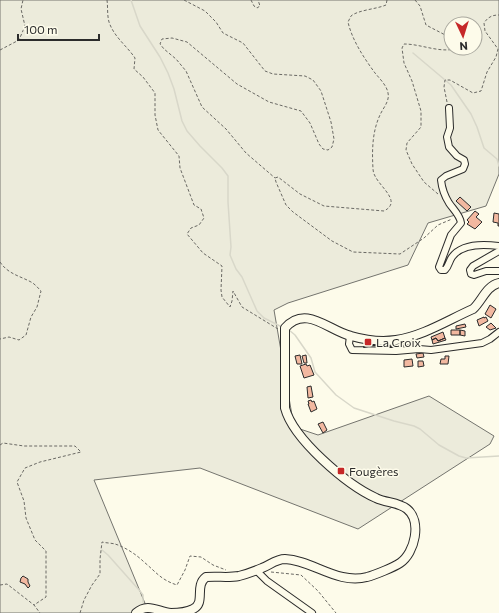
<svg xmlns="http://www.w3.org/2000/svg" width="499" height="613" viewBox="0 0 499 613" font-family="Commissioner,sans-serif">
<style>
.green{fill:#ecebdb;stroke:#74746e;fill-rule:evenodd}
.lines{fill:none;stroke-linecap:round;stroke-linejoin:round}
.stream{stroke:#d8d7c9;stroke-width:1.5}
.building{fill:#f2b8a0;stroke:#2b2b2b}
.minor-casing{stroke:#2b2b2b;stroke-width:8}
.major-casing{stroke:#2b2b2b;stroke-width:10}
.path{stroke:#6a6964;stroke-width:1;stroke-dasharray:3 2;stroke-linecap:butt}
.minor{stroke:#fdfbea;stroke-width:6}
.major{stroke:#fdfbea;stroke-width:8}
.wall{stroke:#2b2b2b;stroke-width:2}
.poi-dot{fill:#c62828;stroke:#fdfbea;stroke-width:1.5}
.labels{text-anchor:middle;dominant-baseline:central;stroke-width:3;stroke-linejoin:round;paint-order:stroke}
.poi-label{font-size:12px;fill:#2b2b2b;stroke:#fdfbea;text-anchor:start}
</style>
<rect width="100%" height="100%" fill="#fdfbea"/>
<path class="green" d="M0 0H499V174L486 206 428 223 408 265 288 303 274 310 294 427 318 435 429 396 494 436 490 444 358 529 200 468 94 480 149 613H0ZM451 24H475V48H451Z"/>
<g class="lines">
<path class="stream" d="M131 0 140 26 160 57 168 73 174 89 182 121 187 131 200 146 222 168 228 176V202L231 247 230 255 236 269 242 277 257 311 264 318 282 327
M413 53 451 85 471 114 477 127 484 148 497 159 499 166
M289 330 295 335 311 358 315 372 336 395 354 408 394 421 414 426 420 429 439 445 459 456 466 458 499 456
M102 550 108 555 140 591 143 595V602"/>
</g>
<path class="building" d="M460 197 471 207 467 211 456 201Z
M475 211 479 214 476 217 482 222 475 229 467 224 469 222 467 220Z
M494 213 499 214V226H498V223L493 222Z
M490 305 496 309 491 318 485 314Z
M484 317V318L486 317 488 321 479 326 477 320Z
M491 323 496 328 490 330 486 327Z
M465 324 466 327 456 329V326Z
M451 330H460V335H451Z
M460 330 465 331V336L460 335Z
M443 332 445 338 438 341 436 338 432 340 431 337Z
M436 338 438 341 445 338 446 340 433 344 432 340Z
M423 353 424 357 417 358 416 354Z
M300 355 302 364H297L295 356Z
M306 355 307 363H304L302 356Z
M445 356H449L448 364H440L441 359H445Z
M412 359 413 366 404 367V360Z
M418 361H423L424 366 418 367Z
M306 364 307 366 310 365 314 375 304 378 300 366Z
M311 386 313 397 308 398 307 387Z
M311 400 312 402 314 401 317 409 311 412 308 404H309L308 401Z
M323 422 327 430 323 433 318 424Z
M23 576 28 579V582L30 586 28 588 25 584 20 582 21 578Z"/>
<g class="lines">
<defs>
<path id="minor" d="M449 108 450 128 447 137 449 147 457 156 464 160 465 164 463 169 446 176 441 180C442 189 444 195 449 203 453 209 460 215 461 223L451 235 439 267 441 270H445C449 266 449 261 452 257 462 243 484 244 499 246
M499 251 473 266 470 270 471 274 474 275 486 271H499
M350 336 349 344 352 350 396 351 419 349 431 350 482 343 490 339 499 332
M256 570 267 581 312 613"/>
<path id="major" d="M136 613C148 602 158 612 171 613 178 613 187 612 193 609 206 603 194 586 206 577 218 576 228 578 239 576 247 574 255 571 262 568 270 565 276 559 285 559 312 560 338 585 367 577 375 575 394 567 400 563 415 553 422 521 407 509 398 502 386 503 376 498 347 485 293 439 285 408V328C306 304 329 331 351 336 365 340 382 342 396 340 423 336 448 320 473 309 482 301 486 286 499 283"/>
</defs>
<use href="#minor" class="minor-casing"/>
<use href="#major" class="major-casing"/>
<path class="path" d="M107 0C108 7 107 15 109 22 114 37 127 46 135 58L134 69 143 77 155 93V115L158 130 179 156 180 168 194 205 201 209 204 218 199 225 191 228 187 234 203 253 222 266 221 290 222 297 230 307 232 301 233 291 242 307 278 329
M184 0 205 11 216 22 223 33 243 43 265 71 273 74 305 76 313 80 321 91 331 122 334 139 332 147 328 150 323 149 319 144 310 123 301 111 269 102 237 84 187 42 172 38 162 39 160 44 164 49 176 59 186 71 202 107 226 129 246 153 275 178
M251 0 254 6 257 8 260 6 258 0
M387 0 386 5C377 9 358 10 351 16 350 18 349 20 348 22 352 40 364 58 375 73 380 79 387 86 388 93 390 101 383 108 380 115 372 132 372 151 373 169 373 184 405 200 384 211L324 206 300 194 278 177 275 178 276 182 286 205 293 212 332 241 353 252 400 254 424 238 438 225 452 219
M415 0 420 6 426 25 451 38
M0 50 19 40 25 26 21 9 23 0
M447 102 444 87 445 80H450L473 93 481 91 487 72 496 57 498 49 485 31 484 23C488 17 492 15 499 15
M438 194 424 182 412 164 406 150 407 143 421 127V111L412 81 404 63 402 48 404 44C422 44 441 54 458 48
M0 262C8 274 20 276 31 282 35 284 38 288 41 291L37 307 31 317 26 335 19 340 9 337 0 339
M0 445 3 443 24 446H75L81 452 40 462 25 468 17 482 24 501 26 518 35 540 46 551V597L34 605 40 613
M271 572 301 575 318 591 336 613
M0 585 7 584 34 605
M80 613 84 600 92 585 100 574V559L102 542C106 543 111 543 115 544 125 547 137 555 144 562 156 572 161 580 177 585L185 570 190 556 201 557 213 565 226 570"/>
<use href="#minor" class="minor"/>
<use href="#major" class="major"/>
<path class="wall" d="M364 347 373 345 392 347 417 344"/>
</g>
<g class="poi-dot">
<rect x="364" y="338" width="8" height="8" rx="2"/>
<rect x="337" y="467" width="8" height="8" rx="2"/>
</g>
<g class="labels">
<g class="poi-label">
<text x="376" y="342">La Croix</text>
<text x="349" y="471">Fougères</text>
</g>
</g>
<g transform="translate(463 36) rotate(176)"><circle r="19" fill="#fdfbea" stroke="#a9a89e"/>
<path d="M0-3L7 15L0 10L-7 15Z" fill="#c62828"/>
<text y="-6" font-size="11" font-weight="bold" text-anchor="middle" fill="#2b2b2b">N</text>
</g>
<path d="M18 34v6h81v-6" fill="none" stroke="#2b2b2b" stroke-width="2"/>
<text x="24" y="34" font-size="12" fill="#2b2b2b" stroke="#fdfbea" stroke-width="3" paint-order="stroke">100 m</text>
</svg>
